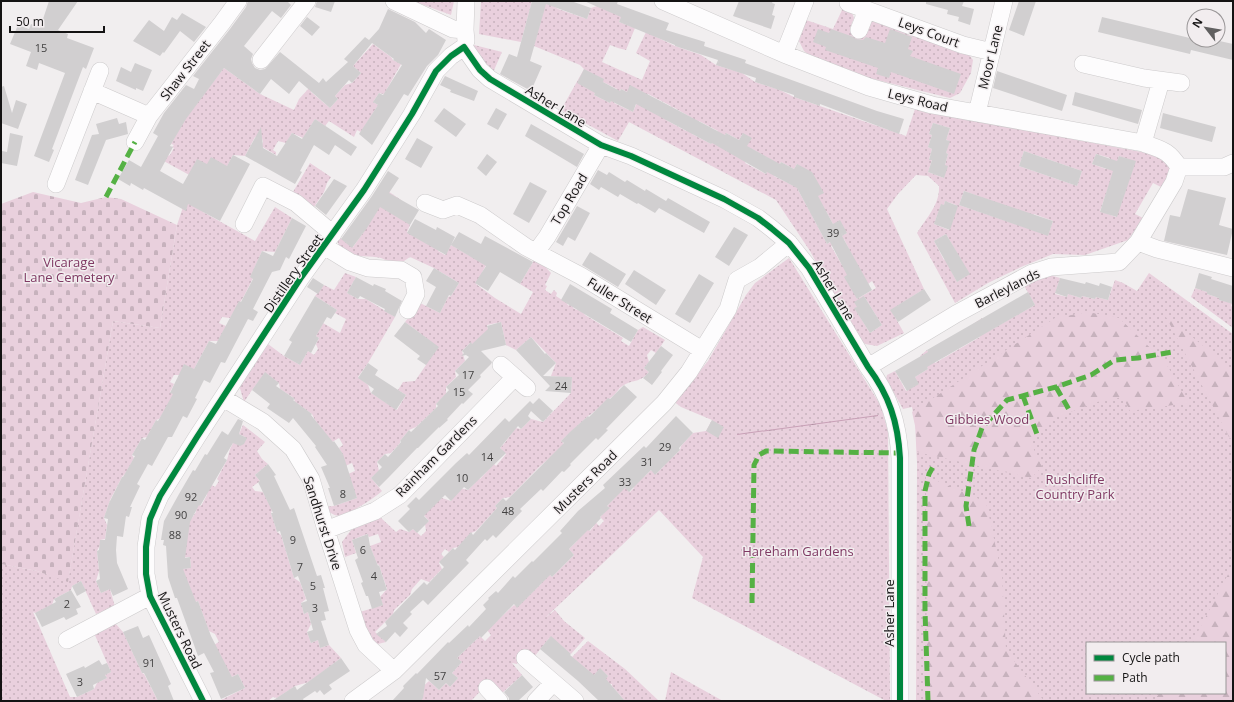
<svg xmlns="http://www.w3.org/2000/svg" width="1234" height="702" viewBox="0 0 1234 702" font-family="'Open Sans',sans-serif">
<style>
.green{fill:url(#green-dots);fill-rule:evenodd}
.forest{fill:url(#forest-firs)}
.cemetery{fill:url(#cemetery-stones)}
.water{fill:url(#water-ripples)}
.building{fill:#d1cfd0}
.lines{fill:none;stroke-linecap:round;stroke-linejoin:round}
.minor-casing{stroke:#cdcbcc;stroke-width:18}
.minor{stroke:#fdfcfd;stroke-width:17}
.quiet{stroke:#55b144;stroke-width:5;stroke-dasharray:10 5;stroke-linecap:butt}
.cycleway-casing{stroke:#f2edef;stroke-width:8}
.cycleway{stroke:#00873e;stroke-width:6}
.labels{text-anchor:middle;dominant-baseline:central;stroke-width:3;stroke-linejoin:round;paint-order:stroke}
.number-label{font-size:11px;fill:#434242}
.street-label{font-size:13px;fill:#141313;stroke:#f2edef}
.park-label{font-size:13px;fill:#803a64;stroke:#f2edef}
</style>
<defs>
<pattern id="green-dots" width="8" height="8" patternUnits="userSpaceOnUse"><rect width="8" height="8" fill="#e9d0dd"/><path d="M2 2h.1M6 6h.1" fill="none" stroke="#c7b2bd" stroke-width="1.8" stroke-linecap="round"/></pattern>
<pattern id="forest-firs" width="22" height="20" patternUnits="userSpaceOnUse"><rect width="22" height="20" fill="#e9d0dd"/><path d="M5 1l3.5 6h-7zM16 11l3.5 6h-7z" fill="#c7b2bd"/></pattern>
<pattern id="cemetery-stones" width="16" height="16" patternUnits="userSpaceOnUse"><rect width="16" height="16" fill="#e9d0dd"/><path d="M2 7V4a2 2 0 0 1 4 0v3zM10 15v-3a2 2 0 0 1 4 0v3z" fill="#c7b2bd"/></pattern>
<pattern id="water-ripples" width="26" height="14" patternUnits="userSpaceOnUse"><rect width="26" height="14" fill="#c8a0b6"/><path d="M2 4q2-2 4 0t4 0M15 11q2-2 4 0t4 0" fill="none" stroke="#a18193"/></pattern>
</defs>
<rect width="100%" height="100%" fill="#f1eeef"/>
<path class="green" d="M413 1H454L451 15Z
M481 1H532L521 42 479 34Z
M546 1 558 9 587 19 591 8 597 6 622 15 619 22 635 28 626 50 618 48 610 45 602 62 642 80 650 61 636 53 646 32 675 46 701 55 716 65 742 73 755 82 780 90 794 97 906 136 915 109 1152 154 1165 162 1170 168 1163 188 1153 183 1135 214 1143 218 1128 240 1085 255 1053 254 1021 267 988 283 955 303 917 233C926 218 940 205 939 186L928 176 916 175 898 194 887 209 924 289 891 310 904 333 877 346 865 344 855 334 810 251 776 200 629 122 618 141 561 110 584 69 580 65 534 46ZM601 81 617 89 610 103 594 95ZM621 89 639 98 633 112 614 103ZM648 94 671 106 666 116 643 104ZM673 107 692 118 686 131 666 120ZM699 121 718 131 711 144 692 134ZM933 123 950 128 946 140 949 141 946 153 948 154 945 165 944 178 928 172 932 160 929 159 932 149 928 147 932 135 929 134ZM726 133 739 140 743 133 740 158 720 143ZM752 149 773 161 766 174 745 163ZM1024 151 1082 171 1077 186 1019 166ZM1096 154 1110 158 1106 169 1092 164ZM1119 156 1135 162 1116 217 1100 211ZM781 162 794 169 797 164 798 178 794 186 774 176ZM816 180 817 196 810 212 798 190ZM964 191 1033 216 1034 214 1053 221 1048 235 959 205ZM945 201 956 205 949 230 934 224 941 205H944ZM821 211 822 213 826 211 833 224 847 233 827 244 812 216ZM946 234 969 274 957 282 948 265 947 258 944 260 934 241ZM844 239 854 259 842 265 831 246ZM848 275 868 284 872 281 876 288 857 299ZM864 296 882 325 870 333 855 309 857 307Z
M843 8 852 13 854 18 850 28 864 34 873 17 967 52 973 60 971 73 960 93 950 98 853 74 816 61 804 51 799 41 806 20 833 29Z
M373 44 391 57 393 60 401 64 384 94 379 93 373 102 378 105 361 132 357 130 354 137 329 121 325 126 315 119 303 138 292 133 286 143 278 141 273 150 276 152V155L261 146 263 142 262 138 259 136 255 137 245 156 233 155 203 212 255 241 275 207 292 218 275 252 262 251 253 271 255 274 244 296 230 318 222 317 219 323 226 326 218 341H209L194 369 179 375H174L170 382 174 384 170 392 175 395 159 419 156 420 147 437 142 438 132 455 134 458 125 474 122 477 110 500 104 518 107 525 105 539 100 540V545L97 551 99 571 96 581 101 593 110 589 115 607 96 614 81 581 72 586 71 590 54 599 52 605 35 613 33 612 70 697H77L94 689 97 683 107 678 105 675 111 672 94 633 115 623 123 632 142 673 144 674 158 701H1V564L37 571 68 581 113 321 160 328 177 225 193 177 160 159 170 155 174 148 172 147 174 145 171 144 184 120 224 68 260 94 294 110 299 99 310 87 311 92 330 108 338 99 335 96 345 85 352 83 361 73 353 66Z
M474 45 502 52 491 77 475 50Z
M310 163 331 177 327 183 324 192 314 207 293 192Z
M382 187 401 200 410 225 407 232 440 247 438 251 445 255 451 245 470 256 477 250 486 265 476 284 495 298 521 314 533 292 520 284 536 257 551 273 545 285 547 286 545 290 551 294 554 290 557 293 556 296 562 300H569L567 304 569 306 572 301 576 303 573 308 577 310 579 306 585 315 623 338 621 341 629 346 638 330 643 327 665 340 656 353 651 350 647 355 649 362 644 368 649 372C640 383 634 379 624 385 619 387 617 393 613 396 604 402 597 411 588 416L561 441 565 445 539 467 510 497 503 498 495 506 497 508 476 531 471 533 458 547 453 548 449 552 445 549 441 554 444 557 439 563 442 569 429 582 421 579 412 589 410 595 394 610 393 614 375 632 386 642 378 644 369 639 360 612 383 605 380 597 387 589 379 565 377 564 370 546 381 542 378 534 369 537 367 534 352 540 356 553 345 557 342 542 351 530 380 517 396 532 400 529 409 532 413 529 421 536 426 531 425 524 429 521 423 514 442 498 451 501 456 487 468 490 475 483 472 471 480 479 494 464 496 466 506 454 500 448C506 442 510 435 516 428L521 429 531 419 543 422 571 393 572 378 551 376 556 363 531 337 516 350 506 345 501 322 487 325 492 348 472 344 470 343 462 351 465 361 455 371 456 377 446 387V394L436 404V408L416 427 409 430 400 441V443L391 453 385 454 377 462 379 471 371 478 382 491C376 497 347 516 339 516 332 515 328 511 323 507L334 506 357 498 348 474 355 471 352 463 343 467 340 459 342 453 339 448 343 445 339 438 332 442 315 420 312 414 295 402 294 398 280 389 279 383 265 373 252 390 244 402 239 385 268 344 284 356 300 365 308 351 314 355 318 349 316 344 319 338 316 336 323 323 340 333 346 319 335 313 337 310 315 296 324 285 334 290 345 273 356 277 347 293 358 299H366L395 317 368 363 358 377 368 385 371 393 397 410 406 395 398 390 403 382 415 381 426 365 421 334 405 322 420 303 440 313 448 297 451 296 459 283 434 268 410 257 398 265C392 263 386 260 381 258 361 254 340 261 336 235L353 247 363 233Z
M789 258 881 406 888 432 890 701H886L692 598 703 557 659 510 545 618 555 610 564 621 585 638 571 654 550 637 534 657 527 651 517 664 512 663 522 675 501 694 490 681 471 701H416L418 691 429 681 439 690 446 683 450 687 458 678 452 673 462 662 457 658 480 636 485 641 491 635 487 630 514 605 517 607 541 584 544 569 552 577 574 555 569 549 577 541 573 536 584 526 590 531 594 526 589 521 592 518 599 526 604 521 600 517 609 508 607 506 625 487 630 492 634 488 629 483 645 476 651 470 656 474 664 466V462L674 456 680 450 681 446 693 433 706 431 712 420 681 407 673 401 681 394 708 361 746 295 755 283Z
M1149 273 1233 334V701H916L917 463 915 423 912 407 903 409 886 379 887 375 895 371 906 391 918 384 915 377 928 369 920 356 927 350 935 363 980 337 973 324 982 318 989 331 1035 305 1022 282 1046 274 1060 278 1055 294 1067 297 1068 294 1081 298 1082 296 1095 299 1096 297 1108 300 1115 280 1123 283 1137 291ZM1087 643H1225V693H1087Z
M1195 288 1207 292V294L1219 298V300L1232 303 1231 306 1233 307V328L1191 297Z
M243 425 265 442 257 451 262 459 268 464 255 475 260 481 252 487 255 491 263 492 272 510 271 513 277 532 281 535 294 578 300 582 306 599 301 603 304 614 308 612 311 624 307 632 311 643 318 640 320 648 329 645 341 658 309 682 295 686 277 698 273 697 268 701H219L245 688 238 674 232 677 212 646 219 642 215 634 209 631 198 601 193 603C192 589 188 580 179 569L191 568 190 557 178 558 182 529 192 518 196 512 194 508 196 503 201 506 207 495V489L210 484 215 487 219 481 217 479 227 460 230 449 233 443 245 437 239 434Z
M588 641 625 669 659 701H625L612 686V684H605L603 682 608 676 600 669 593 676 572 657Z
M671 672 723 701H665Z"/>
<path class="forest" d="M1088 312 1119 318 1166 363 1188 403 1130 411 1123 397 1097 402 1052 419 1030 441 1042 467 1031 478 917 452 916 430 912 412 1055 318Z
M1165 315 1233 370V435L1230 439Z
M926 476 986 502 1002 576 1006 650 1044 701H927Z
M1233 565V701H1153L1160 693H1225V643H1192Z"/>
<path class="cemetery" d="M33 192 81 203 106 197 121 199 177 225 160 328 113 321 68 582 37 571 1 564V204Z"/>
<path class="water" d="M878 415V416L737 435V434Z"/>
<path class="building" d="M49 1H78L58 30 68 34 67 38 94 48 86 69 83 67 72 96 52 149 54 150 49 162 34 156 65 73 39 63 37 70 26 66 31 52 10 44 18 25 29 29 31 24 40 28Z
M248 1H287L291 5 281 18 272 11 244 46 253 54 251 59 252 63 255 68 260 70 265 69 280 52 319 83 323 78 326 82 348 62 344 59 365 37 369 40 379 29 388 9 415 22 426 33 429 29 446 40 438 55 427 66 408 96 404 94 372 145 359 134 378 105 373 102 379 93 383 95 402 65 393 60 394 59 372 43 353 66 361 73 352 83 349 80 335 96 338 99 330 108 299 81 289 94 271 79 260 94 224 68 186 119 170 146 173 147 160 171 183 184 197 159 207 164 211 157 227 166 233 155 250 164 220 221 188 204 186 211 144 188 143 190 131 183 130 186 118 179 129 160 141 167 158 136 153 133 164 113 186 85 194 89 199 79 193 76 230 29 246 7Z
M317 1H335L331 12 315 7Z
M532 1H571L591 8 587 19 546 4 530 61 542 66 531 91 500 74 509 54 517 57Z
M584 1H618L617 4 669 23 666 30 705 42 704 46 746 60 745 63 877 111 904 119 899 134 820 104V106L794 97V95L755 82 756 78 716 65 718 60 675 46V45L619 22 621 17Z
M739 1H773L772 3 775 4 772 15 775 16 771 29 733 16Z
M926 1H964L962 6 974 9 970 25 958 21 959 17 947 14 948 10 926 4Z
M1019 1H1036L1024 36 1009 30Z
M182 13 206 27 194 42 180 31 164 53 163 52 160 56 133 41 149 20 164 31 172 17 177 20Z
M307 17 320 27 312 36 300 26Z
M1102 17 1194 39V40L1210 43 1211 40H1215L1233 44V60L1191 50 1190 54 1098 32Z
M818 29 829 33 831 29 851 36 856 39 863 40 866 37 885 43 890 29 912 37 908 49 913 51 910 56 961 74 954 94 891 72 889 78 876 74 878 68 825 50 826 47 813 42Z
M135 63 152 70 143 91 136 88V90L116 81 121 67 131 72Z
M584 69 604 79 603 82 620 91 621 89 627 92 630 85 725 135 726 133 739 140 743 133 752 138 747 146 780 164 781 162 794 169 797 164 812 172 824 193 818 196 833 224 840 220 847 233 842 236 872 290 857 299 844 277 847 275 830 242 827 244 797 188 767 172 766 174 712 143 711 144 636 104 633 112 611 101 610 103 594 95 595 93 577 83Z
M997 71 1067 95 1062 111 993 88Z
M445 76 478 91 474 101 450 92 451 90 440 85Z
M4 86 12 113 16 100 27 104 18 129 1 123V87Z
M1075 92 1142 110 1138 124 1072 105Z
M444 108 466 124 456 137 434 121Z
M496 108 507 114 498 130 487 124Z
M1163 113 1216 127 1212 142 1160 128Z
M117 118 119 124 126 122 128 134 106 140 88 185 75 180 92 135 99 134 96 124Z
M315 119 357 147 351 156 335 145 329 155 314 145 300 171 302 172 295 184 245 156 261 127 263 148 277 156 292 133 302 139Z
M933 123 950 128 946 140 950 141 946 153 948 154 945 165 948 166 944 178 928 172 932 160H929L932 149 928 147 932 135 929 134Z
M531 124 584 154 577 167 525 136Z
M10 133 23 136 17 166 1 163 2 151 7 152Z
M417 138 433 147 421 168 405 159Z
M1024 151 1082 171 1077 186 1019 166Z
M487 154 497 162 486 176 477 168Z
M1096 154 1117 161 1119 156 1136 161 1117 217 1100 212 1113 171 1092 164Z
M598 170 607 175 609 172 625 182 627 180 645 191 646 189 666 201 668 198 710 222 704 233 659 208 655 213 638 203 637 204 620 194 618 197 601 187 599 190 590 184Z
M388 171 399 178 389 193 419 210 410 225 380 207 367 228 352 248 341 239 372 196Z
M334 179 347 186 326 215 315 206Z
M530 182 547 191 529 223 513 214Z
M1188 189 1226 198 1219 225 1233 229 1227 255 1164 241 1170 215 1180 217Z
M964 191 1053 221 1048 236 959 205Z
M945 201 958 206 950 230 934 224 941 204 944 205Z
M577 206 590 213 575 241 568 237 563 246 556 242Z
M292 218 306 226 289 259 286 257 280 270 272 272 253 309 258 312 253 321 248 319 225 363 221 362 210 383 204 380 195 398 197 399 187 418 183 416 172 437H168L152 466 148 464 137 484 140 486 130 507H132L129 517 126 516 123 537 117 536 116 550 117 563 128 589 113 596 110 589 101 593 96 581 100 579 97 551 99 550 100 540H105L108 519 104 518 109 503 122 477H123L135 456 132 455 142 438 145 440 156 420 158 421 173 394 170 393 184 364 194 369 209 341 216 344 239 301 241 302 253 279 250 277 262 251 273 256Z
M415 219 436 230 437 227 455 237 446 255 407 233Z
M734 227 748 235 729 266 715 257Z
M459 232 481 244 485 236 533 262 520 284 500 272 488 291 475 283 486 266 451 245Z
M946 234 970 274 957 282 934 241Z
M590 252 626 274 618 287 582 265Z
M434 268 459 283 451 296 449 295 440 313 426 306 436 287 426 281Z
M634 270 666 290 656 305 625 284Z
M1199 273 1212 277 1211 279 1233 286V304L1219 300V298L1207 294V292L1195 288Z
M699 274 714 283 690 323 675 314Z
M356 277 373 286 374 284 386 289 385 291 402 301 395 317 384 311 385 309 360 296 358 299 347 293Z
M313 278 324 285 318 294 307 287Z
M1060 278 1085 284 1086 282 1099 286 1100 283 1112 287 1108 300 1096 297 1095 299 1082 296 1081 298 1068 294 1067 297 1055 293Z
M570 284 612 309 610 313 638 330 631 342 561 300Z
M924 289 931 300 898 322 890 310Z
M1028 292 1035 305 927 367 928 369 915 377 919 384 907 391 895 371 928 352 927 350Z
M315 296 337 310 331 319 327 317 316 336 319 338 311 353 308 351 300 365 284 356 292 342 289 340Z
M864 296 882 325 870 333 854 308 857 307 854 302Z
M405 322 439 347 426 365 417 359 420 356 394 336Z
M501 322 506 345 481 351 492 362 491 364 480 375 481 377 468 390 473 394 463 404 462 403 447 419 448 420 439 428V427L418 448H417L390 476 379 487 371 478 382 467 377 462 385 454 388 457 401 442 400 441 409 430 411 432 438 406 436 404 449 390 446 387 459 375 455 371 469 357 466 355 461 356 464 353 462 351 471 342 472 344 488 329 487 326Z
M531 337 545 354 546 353 556 363 543 376 572 377 571 393 545 391 550 386 516 350Z
M661 346 673 355 661 371 662 372 652 385 643 378 649 372 644 368Z
M368 363 378 370 375 375 406 395 396 410 371 393 374 389 358 378Z
M265 372 279 383 276 386 295 399 293 400 312 414 311 415 333 442 334 441 343 454 357 498 334 506 328 488H330L321 467 327 465 315 447 316 446 293 418 289 423 267 408 270 404 252 390Z
M624 385 637 397 606 429 608 430 598 440 596 438 570 464 571 465 564 472 562 471 543 491 541 489 520 509 522 511 496 538 493 535 487 541 485 539 466 560 469 563 428 605 423 600 410 612 412 614 403 623 408 628 400 637 395 632 386 642 376 634 387 626 385 622 414 592 424 582 427 585 444 567 439 562 453 548 455 550 471 532 473 535 497 508 495 506 503 498 506 501 564 443 561 441 570 432 588 416 589 417 608 398 610 399Z
M539 398 553 411 543 422 531 411 528 416 531 419 521 429 518 426 500 448 506 453 468 490 464 487 451 501 445 495 424 516 429 521 417 533 413 529 409 532 398 521 410 509 407 506 416 497 419 500 456 463 467 453 469 455 505 418 509 422 530 401 533 404Z
M676 416 693 433 679 448 680 450 655 475 651 470 629 492 625 488 607 506 610 508 600 517 601 518 589 531 588 530 569 549 574 555 552 577 550 575 517 608 514 604 481 638 480 636 457 658 462 662 452 673 458 678 450 687 446 683 439 690 426 678 423 698 421 701H392L404 688 403 686 416 673 417 674 448 642 449 643 468 625 469 627 486 609 483 605 489 599 488 598 496 591 498 593 513 576 515 578 532 561 533 562 562 533 560 531 578 511 605 488 603 485 644 446 646 448Z
M238 419 243 421 239 434 247 438 244 444 240 446 233 443 224 458 227 460 200 506 199 505 190 522 185 558 190 557 191 568 183 569 196 602 198 601 211 636 232 677 238 674 245 688 221 699 210 673 214 672 204 653 198 656 177 598H175L168 577 166 546 163 545 164 540H161L164 521 179 494 193 470 195 471 205 454 207 455 222 431 228 435Z
M712 420 724 427 718 438 706 431Z
M268 464 276 475 274 476 290 510 294 508 317 576 321 575 325 588H323L329 611 324 612 326 620 321 621 329 645 320 648 318 640 311 643 307 632 313 630 308 612 304 614 301 603 307 601 298 576 294 578 280 531 277 532 271 513H273L258 482 260 481 255 475Z
M368 534 370 546 378 566 379 565 387 590 379 592 383 605 372 609 368 596H366L361 583 363 582 355 560 358 558 352 540Z
M81 581 86 591 77 596 72 586Z
M71 590 81 607 76 609 78 614 66 620 64 617 42 627 35 613 56 602 54 599Z
M138 626 143 638 149 635 171 684 168 686 174 701H158L144 673H142L123 632Z
M551 636 571 654 570 655 594 675 600 668 608 676 606 679 625 701H599L578 681 540 649Z
M341 658 350 671 329 685 332 689 324 695 320 690 317 693 315 691 303 699 304 701H272L295 686 297 690Z
M99 660 102 665 107 663 111 672 105 675 107 678 93 685 94 689 77 697 66 674 84 666 85 668Z
M522 675 533 687 518 701H509V698L504 692Z"/>
<g class="lines">
<defs>
<path id="minor" d="M394 1 453 29 465 30
M663 1 784 54 869 87 932 105 1143 143C1162 150 1168 150 1179 167
M848 3 963 45 992 52
M859 30 867 10
M466 41 465 30 466 1
M464 47 480 70 490 79 601 145 631 156 724 199 758 218 771 228 789 243 809 268 868 367C889 395 898 422 900 458V701
M784 54 805 1
M261 60 307 1
M1083 64 1144 78 1181 83
M92 91 149 116
M977 113 1004 1
M135 142 149 116 222 23 238 1
M1143 143 1161 81
M1179 167H1224L1233 163
M56 184 100 71
M425 203 443 210 457 205 480 215 526 247 581 276 702 350
M244 224 263 186 296 203 333 234
M1138 242 1157 249 1233 268
M324 246 350 262 368 268 401 270 413 277 416 294 408 310
M536 252 547 237 601 145
M501 365 527 388
M868 367 956 314 1032 273 1051 267 1119 262 1138 242 1174 182 1179 167
M223 398 263 422 293 449 311 479 326 530 358 630 366 645 394 671
M326 530 375 511 400 495 515 377
M67 640 150 596
M525 658 575 701
M487 688 499 701
M203 701 150 596 146 574V547L150 519 160 496 197 437 300 279 364 190 412 114 436 71 451 56 464 47
M353 701 394 671 664 403 689 372 728 309 737 280 760 267 789 243
M536 701 553 683"/>
</defs>
<use href="#minor" class="minor-casing"/>
<use href="#minor" class="minor"/>
<path class="quiet" d="M106 197 135 142
M1056 387 1071 413
M1023 396 1038 437
M969 526 966 506 974 450 982 428 1007 400 1056 387 1091 375 1115 360 1138 358 1172 352
M752 603 754 465 759 455 766 451 900 453
M928 701 925 611V491L929 474 935 463"/>
<defs>
<path id="cycleway" d="M203 701 150 596 146 574V547L150 519 160 496 197 437 300 279 364 190 412 114 436 71 451 56 464 47 480 70 490 79 601 145 631 156 724 199 758 218 771 228 789 243 809 268 868 367C889 395 898 422 900 458V701"/>
</defs>
<use href="#cycleway" class="cycleway-casing"/>
<use href="#cycleway" class="cycleway"/>
</g>
<g class="labels">
<g class="number-label">
<text x="41" y="47">15</text>
<text x="833" y="232">39</text>
<text x="468" y="374">17</text>
<text x="561" y="385">24</text>
<text x="459" y="391">15</text>
<text x="665" y="446">29</text>
<text x="487" y="456">14</text>
<text x="647" y="461">31</text>
<text x="462" y="477">10</text>
<text x="625" y="481">33</text>
<text x="343" y="493">8</text>
<text x="191" y="496">92</text>
<text x="508" y="510">48</text>
<text x="181" y="514">90</text>
<text x="175" y="534">88</text>
<text x="293" y="539">9</text>
<text x="363" y="549">6</text>
<text x="300" y="566">7</text>
<text x="374" y="575">4</text>
<text x="313" y="585">5</text>
<text x="67" y="603">2</text>
<text x="315" y="607">3</text>
<text x="149" y="662">91</text>
<text x="440" y="675">57</text>
<text x="80" y="681">3</text>
</g>
<g class="street-label">
<text transform="translate(929 32) rotate(20)">Leys Court</text>
<text transform="translate(990 57) rotate(-76)">Moor Lane</text>
<text transform="translate(185 70) rotate(-52)">Shaw Street</text>
<text transform="translate(918 100) rotate(14)">Leys Road</text>
<text transform="translate(556 106) rotate(31)">Asher Lane</text>
<text transform="translate(569 199) rotate(-59)">Top Road</text>
<text transform="translate(293 273) rotate(-55)">Distillery Street</text>
<text transform="translate(1007 288) rotate(-27)">Barleylands</text>
<text transform="translate(834 290) rotate(59)">Asher Lane</text>
<text transform="translate(620 300) rotate(32)">Fuller Street</text>
<text transform="translate(436 456) rotate(-45)">Rainham Gardens</text>
<text transform="translate(585 482) rotate(-45)">Musters Road</text>
<text transform="translate(323 523) rotate(72)">Sandhurst Drive</text>
<text transform="translate(889 613) rotate(-90)">Asher Lane</text>
<text transform="translate(180 630) rotate(64)">Musters Road</text>
</g>
<g class="park-label">
<text x="69" y="262">Vicarage<tspan x="69" dy="15">Lane Cemetery</tspan></text>
<text x="987" y="419">Gibbies Wood</text>
<text x="1075" y="479">Rushcliffe<tspan x="1075" dy="15">Country Park</tspan></text>
<text x="798" y="551">Hareham Gardens</text>
</g>
</g>
<rect width="1234" height="702" fill="none" stroke="#141313" stroke-width="4"/>
<rect x="1086" y="642" width="140" height="52" fill="#f2edef" stroke="#999697"/>
<rect x="1094" y="655" width="20" height="6" fill="#00873e" stroke="#999697"/>
<text x="1122" y="662" font-size="12" fill="#141313">Cycle path</text>
<rect x="1094" y="675" width="20" height="6" fill="#55b144" stroke="#999697"/>
<text x="1122" y="682" font-size="12" fill="#141313">Path</text>
<g transform="translate(1206 28) rotate(301)"><circle r="19" fill="#f2edef" stroke="#999697"/>
<path d="M0-3L7 15L0 10L-7 15Z" fill="#616060"/>
<text y="-6" font-size="11" font-weight="bold" text-anchor="middle" fill="#141313">N</text>
</g>
<path d="M10 26v6h94v-6" fill="none" stroke="#141313" stroke-width="2"/>
<text x="16" y="26" font-size="12" fill="#141313" stroke="#f2edef" stroke-width="3" paint-order="stroke">50 m</text>
</svg>
